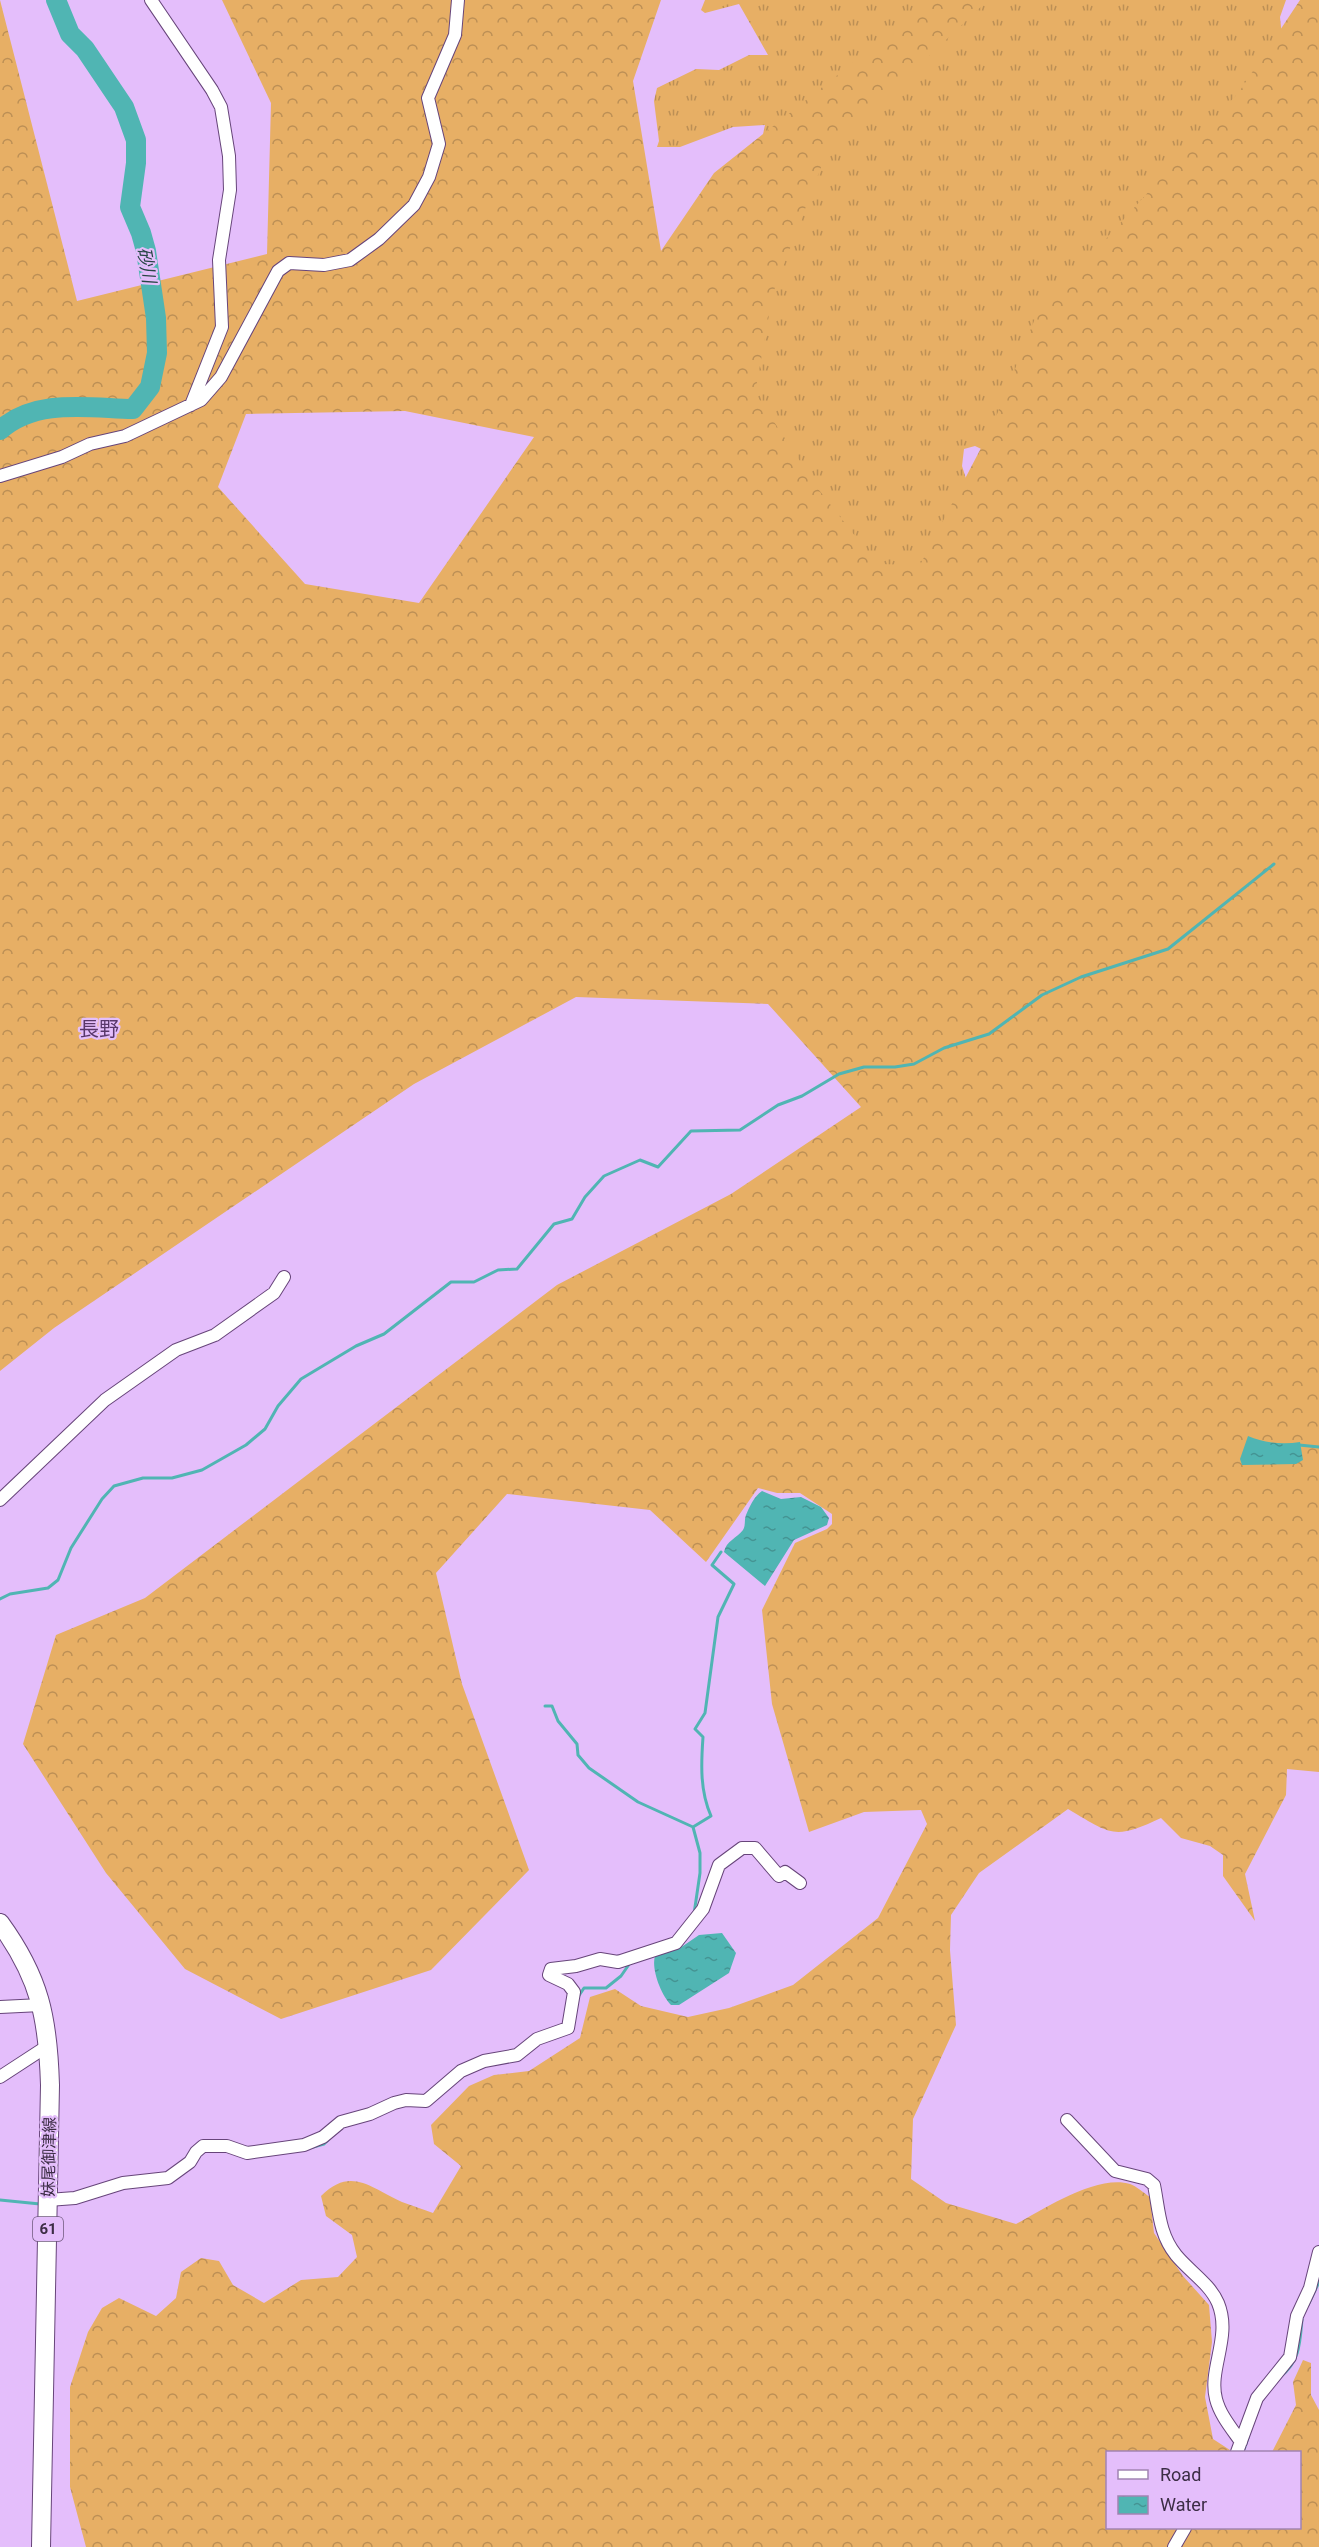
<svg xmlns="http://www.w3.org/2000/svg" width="1319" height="2547" viewBox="0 0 1319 2547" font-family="Roboto,'Noto Sans JP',sans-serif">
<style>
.grass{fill:url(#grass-tufts)}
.forest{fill:url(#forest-crowns);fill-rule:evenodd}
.water{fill:url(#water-ripples)}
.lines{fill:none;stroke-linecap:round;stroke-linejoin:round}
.stream{stroke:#50b5b3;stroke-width:3}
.river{stroke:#50b5b3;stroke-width:20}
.minor-casing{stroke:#67457a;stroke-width:14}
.primary-casing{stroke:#67457a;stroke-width:20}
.minor{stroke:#fff;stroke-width:12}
.primary{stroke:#fff;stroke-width:18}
.labels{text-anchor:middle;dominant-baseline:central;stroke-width:4.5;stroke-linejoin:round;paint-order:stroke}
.shield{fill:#e4befb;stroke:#6e587c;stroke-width:1.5}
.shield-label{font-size:15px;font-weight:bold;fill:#3c2d45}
.street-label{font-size:16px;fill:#3c2d45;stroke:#e4befb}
.water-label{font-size:18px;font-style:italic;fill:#274645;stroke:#e4befb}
.quarter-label{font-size:20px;fill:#58376a;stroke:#e4befb}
</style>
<defs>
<pattern id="grass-tufts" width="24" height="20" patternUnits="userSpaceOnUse" patternTransform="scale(1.5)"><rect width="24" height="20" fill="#e7af65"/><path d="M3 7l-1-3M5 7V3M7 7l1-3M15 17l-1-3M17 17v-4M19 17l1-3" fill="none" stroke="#bc8f55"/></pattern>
<pattern id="forest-crowns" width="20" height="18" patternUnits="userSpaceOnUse" patternTransform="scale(1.5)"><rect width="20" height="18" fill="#e7af65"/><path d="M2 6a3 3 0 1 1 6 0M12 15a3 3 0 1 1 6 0" fill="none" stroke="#bc8f55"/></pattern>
<pattern id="water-ripples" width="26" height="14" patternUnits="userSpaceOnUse" patternTransform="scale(1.5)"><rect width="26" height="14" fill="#50b5b3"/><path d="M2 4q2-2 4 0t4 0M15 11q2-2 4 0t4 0" fill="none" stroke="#449493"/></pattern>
</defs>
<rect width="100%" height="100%" fill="#e4befb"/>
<path class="grass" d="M705 0H1286L1280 17 1282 37 994 455 975 446 964 449 962 466 970 491 918 611 725 455 757 162 765 125 733 127 680 147H657L659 141 654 101 657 88 696 69 719 70 749 55H768L739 4 705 13 701 10Z"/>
<path class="forest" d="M0 0 77 301 267 254 271 103 222 0H661L633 81 661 251 714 173 932 0H988L826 154 773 293 755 393 819 490 877 564 920 565 992 427 1036 316 1239 92 1300 0H1319V1772L1287 1769 1286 1795 1245 1874 1255 1921 1223 1876V1855L1210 1846 1181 1838 1161 1818C1114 1840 1112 1835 1068 1809L979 1873 951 1915 950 1950 956 2025 913 2119 911 2179 946 2203 1016 2224C1044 2209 1097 2174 1130 2184 1136 2186 1144 2193 1150 2197L1154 2233 1183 2276 1209 2305 1212 2342 1205 2397 1213 2439 1233 2452H1108V2528H1300V2452H1272L1296 2405 1293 2382 1303 2360 1311 2363V2395L1319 2410V2547H86L70 2487V2387L88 2332 102 2308 119 2298 156 2316 176 2298 181 2272 201 2258 219 2261 233 2285 264 2303 301 2280 338 2277 357 2257 352 2235 326 2216 321 2196C351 2166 371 2188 402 2202 412 2206 423 2209 433 2213L461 2166 434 2144 431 2125 469 2086 494 2075 529 2071 580 2038 590 1997 615 1989 641 2006 688 2017 729 2008 793 1985 878 1918 927 1824 921 1810 864 1812 809 1832 772 1704 762 1610 795 1543 827 1529 832 1524V1514L800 1493H777L758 1488 706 1562 650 1510 507 1494 436 1573 462 1684 529 1870 431 1970 281 2019 185 1969 106 1873 23 1744 56 1635 145 1598 557 1285 731 1194 861 1107 768 1004 576 997 414 1084 54 1328 0 1371ZM405 411 534 437 419 603 305 584 218 487 246 414Z"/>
<path class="water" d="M1248 1436C1264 1443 1283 1445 1300 1442L1303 1460 1296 1464 1242 1465 1240 1459Z
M762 1491 781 1499 801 1497 821 1507 829 1518 827 1525 794 1540 765 1586 724 1552C726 1541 737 1538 743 1530 746 1525 744 1519 746 1515 749 1508 754 1496 762 1491Z
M722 1933 736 1953 729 1973 679 2005H671C661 1995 651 1969 655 1956L680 1948 699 1935Z"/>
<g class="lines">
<path class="stream" d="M1299 1445 1319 1447
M0 1599 10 1594 48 1588 58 1580 71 1548 102 1499 114 1486 143 1478H172L202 1470 246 1445 265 1429 278 1406 301 1379 356 1346 384 1334 451 1282H474L498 1270 517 1269 554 1224 572 1219 585 1197 604 1176 640 1160 658 1167 691 1131 740 1130 778 1105 802 1096 839 1074 864 1067H895L914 1064 944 1048 989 1034 1042 995 1081 977 1168 949 1274 864
M545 1706H552L558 1721 577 1744 578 1755 589 1768 638 1802 693 1827
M694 1914 700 1873V1853L693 1827 711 1816C700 1791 701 1765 703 1737L695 1729 705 1713 718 1617 734 1584 712 1565 721 1552
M578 1997 584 1988H606L621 1976 630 1963
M313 2147 324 2144 328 2140
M0 2200 40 2204
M1308 2305 1319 2282
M1280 2377C1300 2362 1300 2342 1302 2319
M1243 2452 1248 2438"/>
<path class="river" d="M0 430C36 398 88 408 133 409L150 387 157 353 156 318 146 251 141 233 130 207 136 163V140L124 107 85 49 70 34 56 0"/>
<defs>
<path id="minor" d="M151 0 212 90 221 107 229 156 230 190 219 260 222 327 191 405
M0 476 62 457 90 444 125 436 201 400 221 377 278 271 289 263 324 265 350 260 379 239 414 205 429 177 439 144 428 98 455 35 458 0
M0 1500 105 1400 176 1350 215 1335 274 1293 284 1277
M0 2007 41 2005
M0 2077 49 2045
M1067 2120 1115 2171 1147 2179 1154 2185C1159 2210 1159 2234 1176 2255 1189 2271 1210 2284 1218 2303 1232 2337 1208 2369 1216 2399 1220 2415 1232 2429 1241 2442
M48 2200 75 2198 123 2183 168 2178 190 2162 196 2152 203 2146H227L247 2153 304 2145 323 2137 341 2122 370 2114 394 2103 406 2100 426 2101 461 2071 484 2061 517 2055 537 2039 568 2028 574 1992 568 1984 549 1975 551 1969 576 1966 600 1959 618 1962 676 1943 703 1909 719 1865 742 1848H755L779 1876 785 1872 800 1883
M1237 2452 1257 2398 1290 2357 1297 2316 1310 2288 1319 2252
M1174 2547 1185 2528"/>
<path id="primary" d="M0 1923C40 1978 48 2018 50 2085L41 2547"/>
</defs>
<use href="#minor" class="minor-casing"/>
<use href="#primary" class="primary-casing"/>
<use href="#minor" class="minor"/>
<use href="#primary" class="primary"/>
</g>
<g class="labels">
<rect class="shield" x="33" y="2217" width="30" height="24" rx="4.5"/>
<g class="shield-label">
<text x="48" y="2229">61</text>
</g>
<g class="street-label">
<text transform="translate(49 2157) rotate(-89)">妹尾御津線</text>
</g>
<g class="water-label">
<text transform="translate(147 265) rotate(80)">砂川</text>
</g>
<g class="quarter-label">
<text x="99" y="1029">長野</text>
</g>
</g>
<rect x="1106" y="2451" width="195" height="78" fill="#e4befb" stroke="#a184b2" stroke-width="1.5"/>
<rect x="1118" y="2470" width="30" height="9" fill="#ffffff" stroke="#a184b2" stroke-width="1.5"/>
<text x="1160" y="2481" font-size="18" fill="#3c2d45">Road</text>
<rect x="1118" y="2496" width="30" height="18" fill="url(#water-ripples)" stroke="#a184b2" stroke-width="1.5"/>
<text x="1160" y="2511" font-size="18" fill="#3c2d45">Water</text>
</svg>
